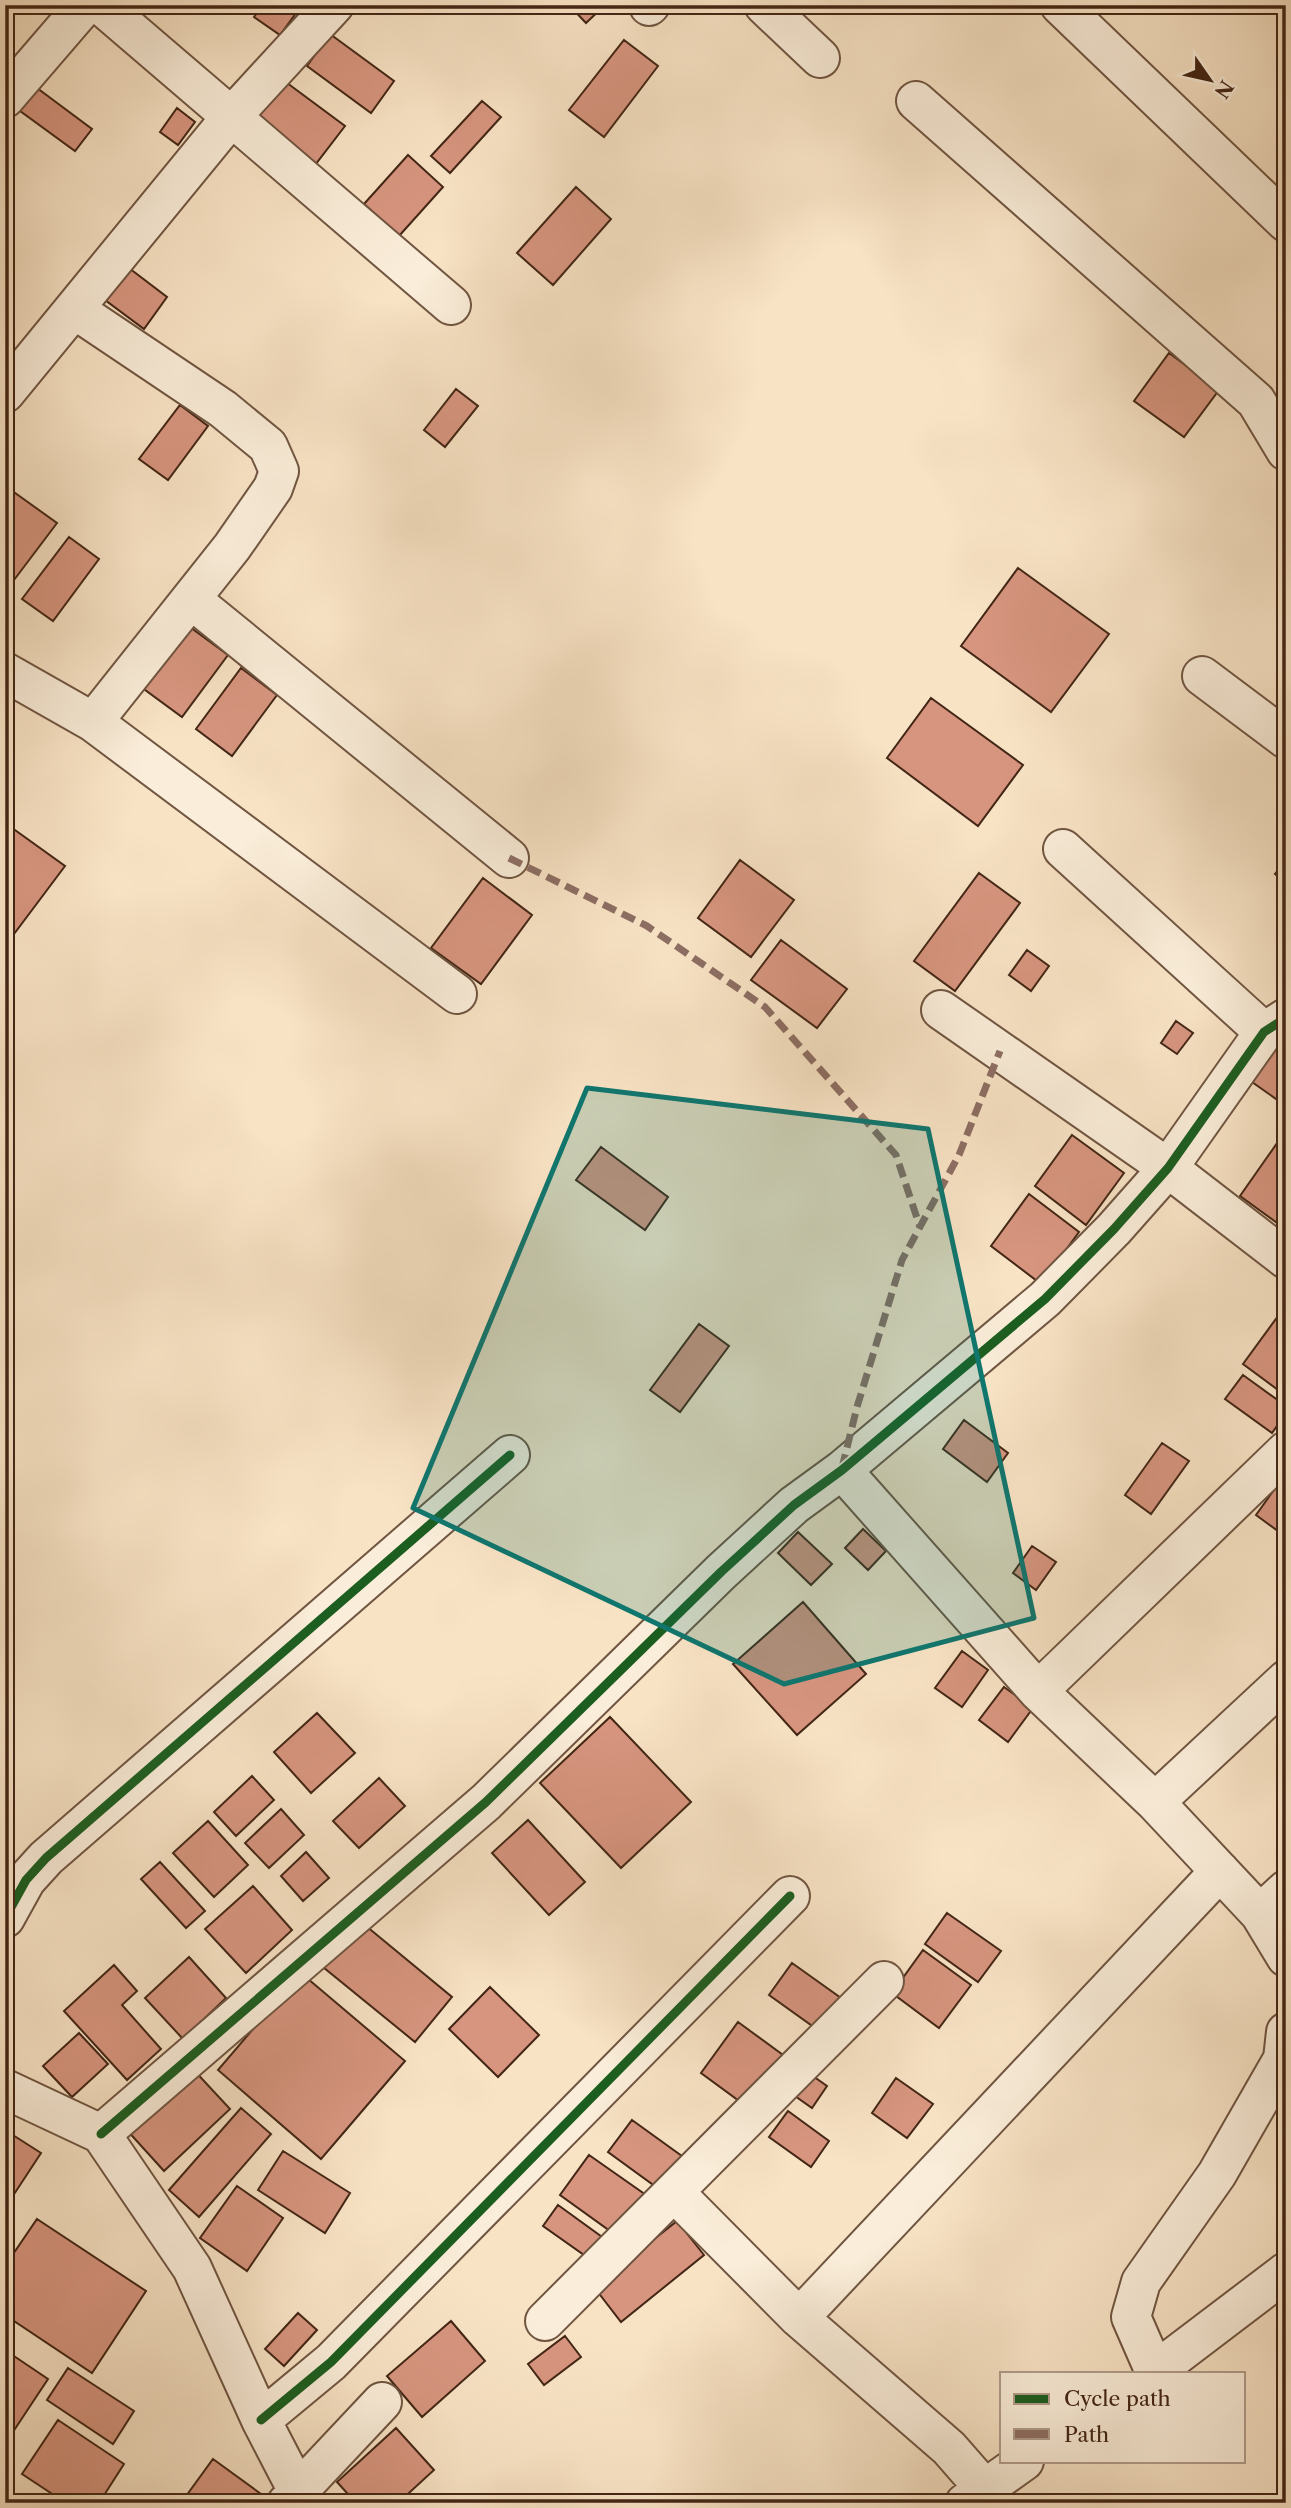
<svg xmlns="http://www.w3.org/2000/svg" width="1291" height="2508" viewBox="0 0 1291 2508" font-family="'Libre Caslon Text',serif">
<style>
.building{fill:#d7957f;stroke:#432615;stroke-width:2}
.lines{fill:none;stroke-linecap:round;stroke-linejoin:round}
.minor-casing{stroke:#705541;stroke-width:42}
.minor{stroke:#faedd9;stroke-width:38}
.quiet{stroke:#8d6e63;stroke-width:7;stroke-dasharray:14 7;stroke-linecap:butt}
.cycleway-casing{stroke:#faedd9;stroke-width:13}
.cycleway{stroke:#1b5e20;stroke-width:9}
.marked{fill:#0f766e;fill-opacity:0.2;stroke:#0f766e;stroke-width:5;stroke-linejoin:round}
</style>
<rect width="100%" height="100%" fill="#f8e3c5"/>
<filter id="stains"><feTurbulence type="fractalNoise" baseFrequency=".00286" numOctaves="4"/><feColorMatrix values="0 0 0 0 .2 0 0 0 0 .09 0 0 0 0 .02 0 0 0 .5 -.17"/></filter>
<radialGradient id="worn" r=".72"><stop offset=".6" stop-color="#630" stop-opacity="0"/><stop offset="1" stop-color="#630" stop-opacity=".3"/></radialGradient>
<path class="building" d="M263 5H302L280 35 254 17Z
M569 5H605L586 23Z
M330 34 394 81 371 113 307 66Z
M624 40 658 66 604 137 569 110Z
M279 77 345 126 315 165 250 117Z
M33 85 92 129 75 151 16 108Z
M482 101 501 117 450 173 431 156Z
M177 108 195 122 178 145 160 132Z
M408 155 443 187 399 236 364 204Z
M576 187 611 219 553 285 517 253Z
M125 265 167 297 144 329 101 297Z
M1169 353 1219 390 1184 437 1134 401Z
M456 389 478 406 445 447 424 430Z
M180 405 208 426 168 480 139 459Z
M11 490 57 523 11 584 5 580V498Z
M69 537 99 559 53 621 22 599Z
M1018 568 1109 634 1051 712 961 646Z
M183 622 228 655 182 717 137 684Z
M241 668 277 695 232 756 196 729Z
M931 698 1023 765 978 826 887 758Z
M8 825 65 866 5 946V830Z
M1286 859V882L1275 874Z
M740 860 794 900 751 957 698 918Z
M979 873 1020 903 955 991 914 961Z
M483 878 532 915 481 984 431 948Z
M781 940 847 989 817 1028 751 980Z
M1027 950 1049 966 1031 991 1009 975Z
M1176 1021 1193 1033 1177 1054 1161 1043Z
M1277 1047 1286 1053V1106L1252 1082Z
M1072 1135 1124 1173 1086 1225 1035 1186Z
M1282 1136 1286 1139 1284 1228 1240 1196Z
M601 1147 668 1197 645 1230 576 1180Z
M1029 1194 1079 1232 1041 1284 991 1246Z
M1286 1305V1396L1243 1364Z
M699 1324 729 1346 680 1412 650 1390Z
M1243 1375 1286 1406V1413L1272 1433 1225 1399Z
M964 1420 1008 1453 987 1482 943 1449Z
M1162 1443 1189 1461 1151 1514 1125 1495Z
M1281 1480 1286 1483V1537L1256 1515Z
M863 1529 886 1551 868 1570 845 1548Z
M798 1532 832 1564 811 1585 778 1553Z
M1032 1546 1056 1562 1036 1590 1013 1573Z
M803 1602 866 1674 797 1735 733 1664Z
M962 1651 988 1670 962 1707 935 1688Z
M1004 1687 1033 1708 1008 1742 979 1720Z
M317 1713 355 1753 311 1793 274 1752Z
M610 1717 691 1802 621 1868 540 1783Z
M252 1776 274 1800 236 1836 214 1812Z
M379 1778 405 1806 359 1848 333 1821Z
M281 1809 304 1835 269 1868 245 1843Z
M528 1820 585 1882 549 1915 492 1853Z
M208 1821 248 1865 214 1897 173 1853Z
M306 1852 329 1878 303 1901 281 1876Z
M160 1862 205 1911 186 1928 141 1879Z
M253 1886 292 1930 246 1973 205 1929Z
M947 1913 1001 1951 978 1982 925 1944Z
M360 1921 452 1997 415 2042 323 1967Z
M923 1950 971 1985 939 2028 892 1993Z
M189 1957 226 1998 183 2039 145 1998Z
M792 1963 841 1998 818 2030 769 1995Z
M114 1965 137 1991 122 2005 161 2049 127 2080 64 2011Z
M301 1973 405 2061 321 2159 218 2070Z
M490 1987 539 2035 498 2077 449 2029Z
M738 2022 783 2055 746 2106 701 2073Z
M79 2033 108 2064 72 2097 43 2066Z
M191 2067 230 2109 164 2171 125 2128Z
M810 2074 827 2086 812 2108 795 2096Z
M896 2078 933 2104 907 2138 872 2113Z
M241 2108 271 2134 199 2217 169 2190Z
M788 2111 829 2141 811 2167 769 2137Z
M632 2120 686 2159 663 2192 608 2152Z
M5 2130 41 2153 5 2208Z
M283 2151 350 2193 325 2233 258 2190Z
M589 2155 646 2195 617 2236 560 2195Z
M237 2186 283 2218 247 2271 200 2238Z
M558 2205 609 2242 594 2262 543 2226Z
M37 2219 146 2291 92 2373 5 2315V2266Z
M677 2221 704 2255 621 2322 594 2287Z
M298 2313 317 2330 284 2366 265 2349Z
M451 2321 485 2361 422 2417 387 2376Z
M565 2336 581 2357 544 2385 528 2364Z
M5 2350 48 2379 5 2444Z
M68 2368 134 2411 113 2444 47 2400Z
M58 2420 124 2464 99 2503H66L22 2474Z
M396 2428 434 2470 398 2503H356L337 2482Z
M213 2459 261 2494 255 2503H181Z"/>
<g class="lines">
<defs>
<path id="minor" d="M101 5 451 305
M764 5 820 58
M1060 5 1286 222
M649 6 650 5
M5 98 85 5
M916 101 1256 401 1286 451
M74 309 223 409 268 446 279 471 273 488 232 547 93 722
M5 393 232 116 334 5
M192 600 509 858
M5 672 93 722 457 994
M1202 676 1286 739
M1063 849 1264 1032
M941 1010 1168 1168 1286 1259
M842 1470 1038 1691 1155 1802 1260 1914 1286 1957
M1038 1691 1286 1451
M1155 1802 1286 1680
M1260 1914 1286 1890
M5 1918 26 1880 46 1858 510 1455
M5 2089 101 2134 192 2268 261 2420 304 2503
M101 2134 486 1802 721 1572 794 1505 842 1470 1045 1299 1114 1229 1168 1168 1264 1032 1286 1018
M675 2193 799 2318 949 2448 984 2488
M799 2318 1220 1871
M545 2321 884 1981
M1155 2372 1131 2317 1141 2282 1217 2174 1283 2059 1286 2032
M1153 2373 1286 2272
M261 2420 331 2362 790 1896
M287 2503 382 2402
M965 2503 1024 2461"/>
</defs>
<use href="#minor" class="minor-casing"/>
<use href="#minor" class="minor"/>
<path class="quiet" d="M509 858 647 926 765 1007 896 1155 920 1227
M842 1468 857 1407 902 1260 959 1155 1000 1051"/>
<defs>
<path id="cycleway" d="M5 1918 26 1880 46 1858 510 1455
M101 2134 486 1802 721 1572 794 1505 842 1470 1045 1299 1114 1229 1168 1168 1264 1032 1286 1018
M261 2420 331 2362 790 1896"/>
</defs>
<use href="#cycleway" class="cycleway-casing"/>
<use href="#cycleway" class="cycleway"/>
</g>
<path class="marked" d="M587 1088 928 1129 1034 1618 784 1684 413 1508Z"/>
<rect width="1291" height="2508" fill="none" stroke="#f8e3c5" stroke-width="28"/>
<rect x="7" y="7" width="1277" height="2494" fill="none" stroke="#432615" stroke-width="3.5"/>
<rect x="14" y="14" width="1263" height="2480" fill="none" stroke="#432615" stroke-width="2"/>
<rect x="1000" y="2372" width="245" height="91" fill="#faedd9" stroke="#b19d8b" stroke-width="2"/>
<rect x="1014" y="2394" width="35" height="10" fill="#1b5e20" stroke="#b19d8b" stroke-width="2"/>
<text x="1064" y="2406" font-size="21" fill="#432615">Cycle path</text>
<rect x="1014" y="2429" width="35" height="10" fill="#8d6e63" stroke="#b19d8b" stroke-width="2"/>
<text x="1064" y="2442" font-size="21" fill="#432615">Path</text>
<g transform="translate(1210 80) rotate(124)" stroke="#faedd9" stroke-width="5" paint-order="stroke">
<path d="M0-5L12 26L0 18L-12 26Z" fill="#432615"/>
<text y="-10" font-size="19" font-weight="bold" text-anchor="middle" fill="#432615">N</text>
</g>
<rect width="100%" height="100%" filter="url(#stains)"/>
<rect width="100%" height="100%" fill="url(#worn)"/>
</svg>
